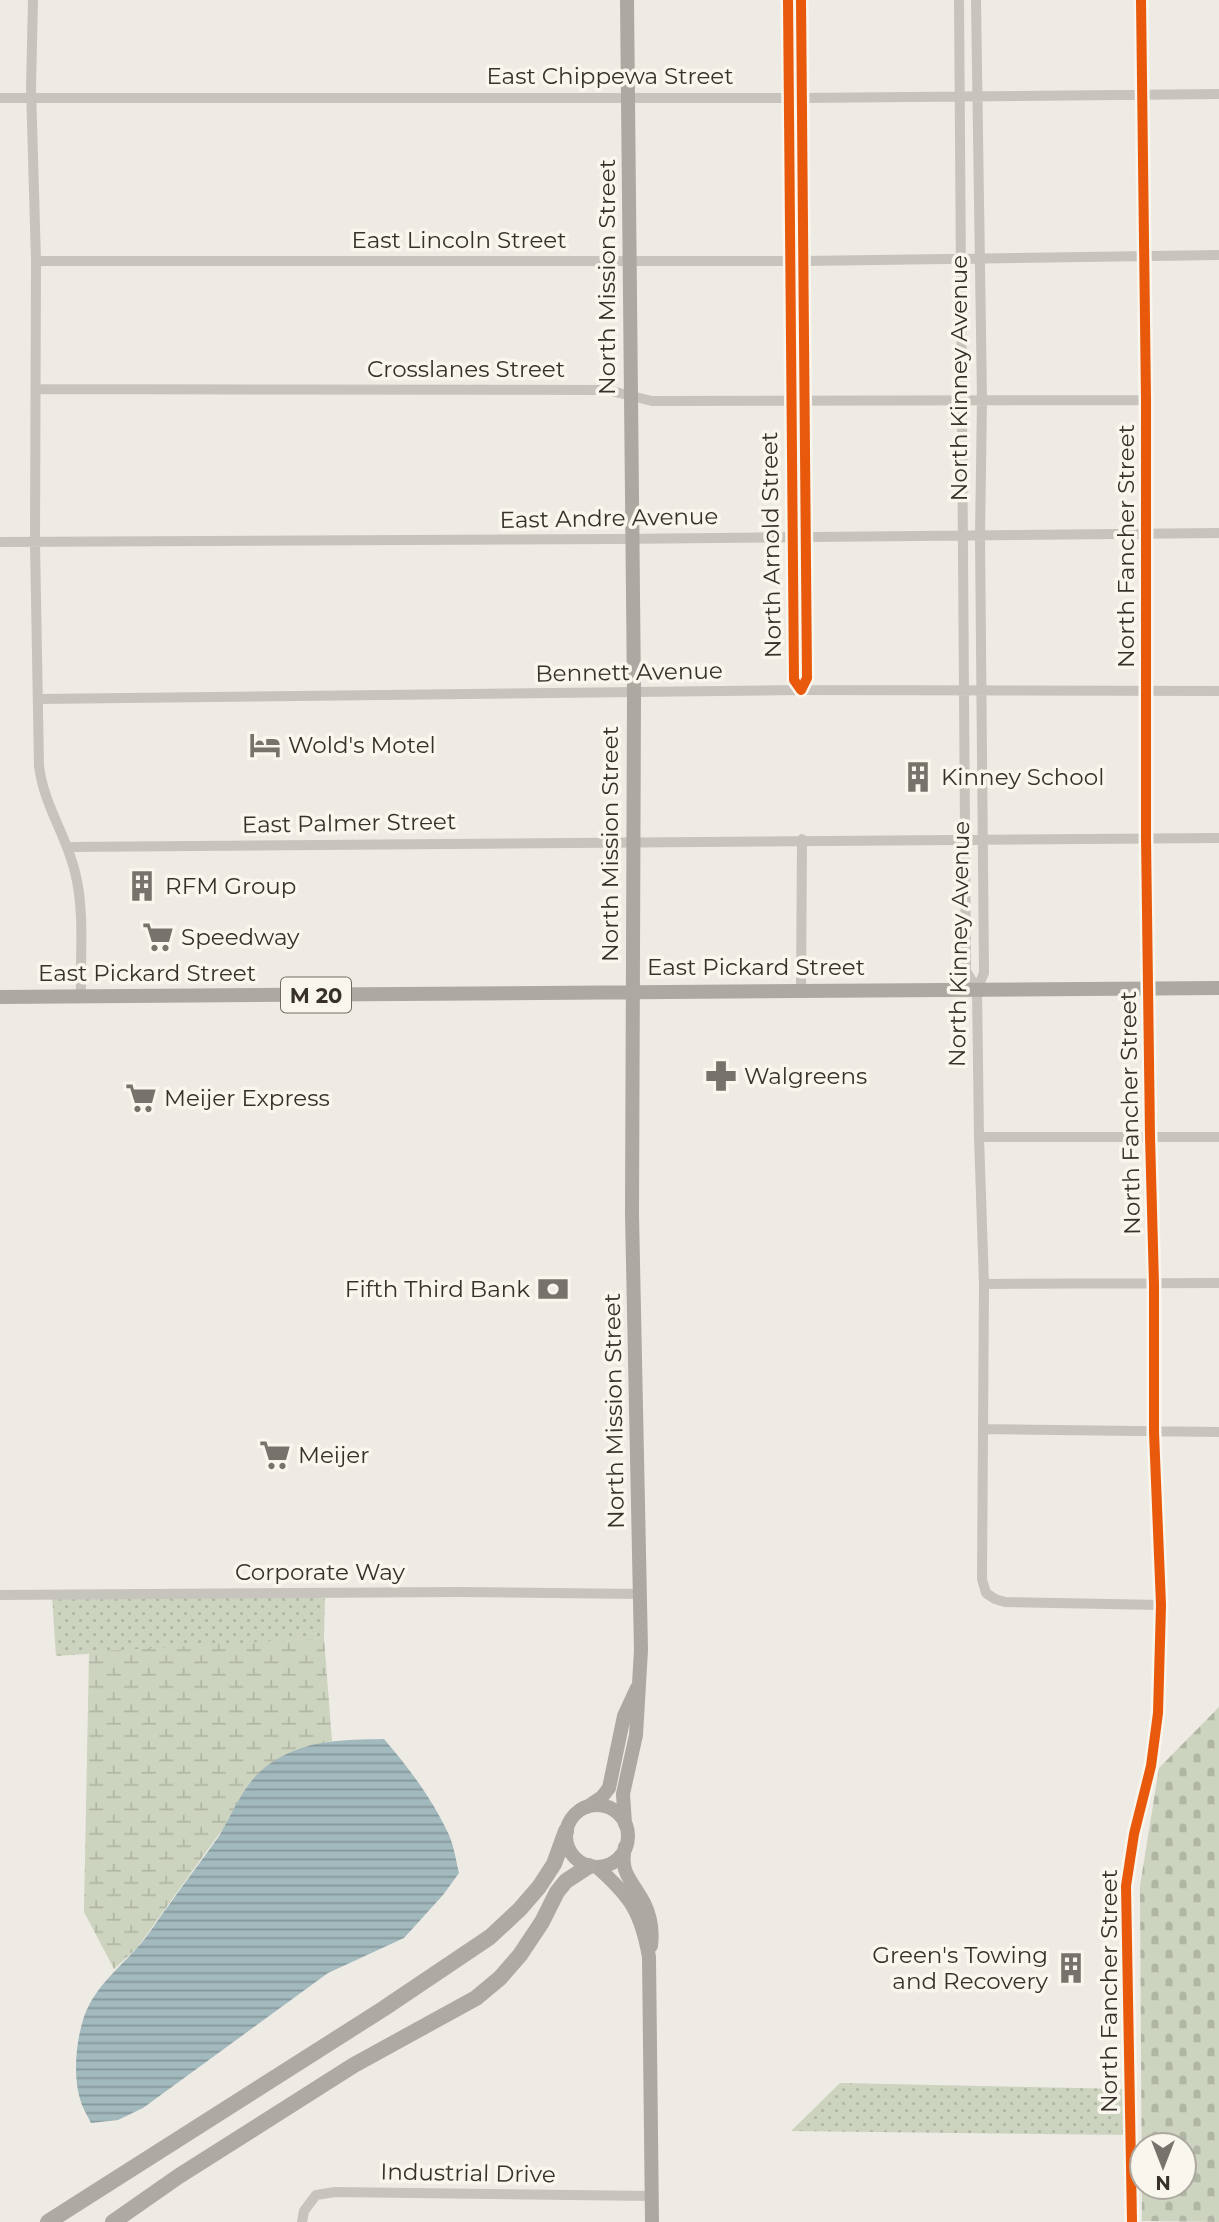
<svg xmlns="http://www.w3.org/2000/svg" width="1219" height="2222" viewBox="0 0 1219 2222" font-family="Montserrat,sans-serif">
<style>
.grass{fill:url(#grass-dots)}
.wetland{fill:url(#wetland-marsh)}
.cemetery{fill:url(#cemetery-stones);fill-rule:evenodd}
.water{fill:url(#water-rules)}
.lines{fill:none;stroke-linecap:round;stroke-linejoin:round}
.minor{stroke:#c7c3bd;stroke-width:10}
.major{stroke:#aca8a2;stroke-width:14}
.highway{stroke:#adaaa3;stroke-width:16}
.cycleway-casing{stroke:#f9f6ed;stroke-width:15}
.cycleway{stroke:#e8590c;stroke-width:10}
.labels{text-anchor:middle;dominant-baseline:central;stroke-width:7;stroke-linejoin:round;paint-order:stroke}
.shield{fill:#f9f6ed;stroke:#726c65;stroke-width:2}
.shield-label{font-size:21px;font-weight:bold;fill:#38312b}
.street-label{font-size:23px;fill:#38312b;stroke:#f9f6ed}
.poi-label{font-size:23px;fill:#38312b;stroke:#f9f6ed;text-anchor:start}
</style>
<defs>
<pattern id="grass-dots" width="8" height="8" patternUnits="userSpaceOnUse" patternTransform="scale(1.75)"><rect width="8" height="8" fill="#ccd3bf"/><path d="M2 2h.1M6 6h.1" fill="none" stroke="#b0b6a4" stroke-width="1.8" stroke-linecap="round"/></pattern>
<pattern id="wetland-marsh" width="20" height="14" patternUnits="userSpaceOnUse" patternTransform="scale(1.75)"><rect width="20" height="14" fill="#ccd3bf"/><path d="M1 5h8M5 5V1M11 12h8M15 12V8" fill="none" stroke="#b0b6a4"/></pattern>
<pattern id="cemetery-stones" width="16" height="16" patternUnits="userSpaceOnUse" patternTransform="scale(1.75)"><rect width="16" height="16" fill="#ccd3bf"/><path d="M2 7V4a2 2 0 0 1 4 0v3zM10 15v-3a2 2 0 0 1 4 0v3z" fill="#b0b6a4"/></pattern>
<pattern id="water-rules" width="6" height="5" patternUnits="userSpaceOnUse" patternTransform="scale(1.75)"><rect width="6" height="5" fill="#a2b9be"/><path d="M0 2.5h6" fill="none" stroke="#85979b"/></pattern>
</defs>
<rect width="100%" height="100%" fill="#eeebe4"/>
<path class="grass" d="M325 1593 324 1638 56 1656 52 1595Z
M840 2083 1128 2089 1129 2135 791 2131Z"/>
<path class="wetland" d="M324 1638 332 1741 295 1750 219 1834 137 1948 114 1969 84 1912 89 1652Z"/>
<path class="cemetery" d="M1219 1707V2222L1142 2221 1140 1886 1159 1768ZM1142 2145H1184V2187H1142Z"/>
<path class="water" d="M384 1739C409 1768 433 1800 449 1835 454 1846 456 1861 459 1873L443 1895 404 1938 328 1973 143 2108 118 2120 91 2123C87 2115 82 2107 80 2099 73 2075 76 2043 83 2020 92 1990 117 1970 137 1948 149 1935 158 1919 169 1905 185 1882 203 1859 219 1836 235 1810 244 1781 271 1763 307 1739 342 1740 384 1739Z"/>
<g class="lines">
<path class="minor" d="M33 0 31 88 36 261 35 543 39 766C44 806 66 834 75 872 85 911 80 956 81 996
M788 0 794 680 801 690 807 678 801 0
M959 0 966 971 977 989
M976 0 982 400 980 536 984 973 977 989 979 1137 984 1284 982 1579 986 1593 995 1599 1005 1602 1161 1605
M0 98H801L1219 94
M36 261H804L1219 255
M36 389 607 390 652 401 1146 400
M0 542 616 539 1219 533
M39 699 801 690 1219 691
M68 847 1219 838
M801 990 802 839
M979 1137H1219
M984 1284 1219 1283
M983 1429 1219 1432
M0 1595 458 1592 641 1594
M302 2222 304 2211 316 2195 335 2192 652 2196
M1132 2222 1126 1886 1134 1834 1151 1766 1158 1713 1161 1605 1154 1432V1284L1150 1136 1146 837V400L1141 0"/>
<path class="major" d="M0 997 1219 988
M566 1836a31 31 0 1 1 62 0a31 31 0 1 1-62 0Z
M587 1807 602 1797 609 1788 624 1716 637 1688
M625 1824 623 1794 636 1735 641 1650 632 1214 634 693 627 0
M625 1847C619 1874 633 1881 644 1903 651 1917 653 1930 651 1946
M597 1867C631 1897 641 1912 649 1957L652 2222"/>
<path class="highway" d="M48 2222 383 2009 490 1937 520 1909 539 1887 554 1864 566 1831
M113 2222 179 2176 354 2065 476 1998 500 1978 520 1955 542 1922 557 1892 566 1881 589 1866"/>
<defs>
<path id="cycleway" d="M788 0 794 680 801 690 807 678 801 0
M1132 2222 1126 1886 1134 1834 1151 1766 1158 1713 1161 1605 1154 1432V1284L1150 1136 1146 837V400L1141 0"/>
</defs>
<use href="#cycleway" class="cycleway-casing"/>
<use href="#cycleway" class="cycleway"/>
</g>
<defs>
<symbol id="hotel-bare" viewBox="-9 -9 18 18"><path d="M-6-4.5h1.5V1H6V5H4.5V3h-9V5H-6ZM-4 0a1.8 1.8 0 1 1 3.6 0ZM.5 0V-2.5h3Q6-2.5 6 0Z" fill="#78726c" stroke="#f9f6ed" stroke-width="2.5" paint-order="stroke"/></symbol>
<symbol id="building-bare" viewBox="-9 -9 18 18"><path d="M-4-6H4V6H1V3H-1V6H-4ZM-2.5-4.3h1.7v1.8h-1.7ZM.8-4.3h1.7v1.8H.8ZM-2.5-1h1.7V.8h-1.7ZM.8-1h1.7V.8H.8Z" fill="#78726c" stroke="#f9f6ed" stroke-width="2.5" paint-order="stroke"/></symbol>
<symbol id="supermarket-bare" viewBox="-9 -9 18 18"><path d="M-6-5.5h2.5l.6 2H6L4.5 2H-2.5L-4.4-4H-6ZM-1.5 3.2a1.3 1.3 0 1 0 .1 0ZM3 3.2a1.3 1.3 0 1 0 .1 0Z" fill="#78726c" stroke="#f9f6ed" stroke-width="2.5" paint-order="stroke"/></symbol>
<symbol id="pharmacy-bare" viewBox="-9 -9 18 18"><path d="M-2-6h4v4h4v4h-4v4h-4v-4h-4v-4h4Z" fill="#78726c" stroke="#f9f6ed" stroke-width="2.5" paint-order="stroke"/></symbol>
<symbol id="bank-bare" viewBox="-9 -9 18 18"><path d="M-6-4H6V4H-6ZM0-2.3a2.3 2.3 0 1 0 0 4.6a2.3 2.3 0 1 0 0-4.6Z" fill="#78726c" stroke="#f9f6ed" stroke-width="2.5" paint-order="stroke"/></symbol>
</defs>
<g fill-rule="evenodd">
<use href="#hotel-bare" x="243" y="723" width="44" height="44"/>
<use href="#building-bare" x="896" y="755" width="44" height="44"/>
<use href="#building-bare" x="120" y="864" width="44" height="44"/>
<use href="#supermarket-bare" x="136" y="915" width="44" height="44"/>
<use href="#pharmacy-bare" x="699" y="1054" width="44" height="44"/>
<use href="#supermarket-bare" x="119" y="1076" width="44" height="44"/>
<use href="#bank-bare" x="531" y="1267" width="44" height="44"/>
<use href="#supermarket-bare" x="253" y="1433" width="44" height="44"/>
<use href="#building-bare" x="1049" y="1946" width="44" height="44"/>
</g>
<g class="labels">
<rect class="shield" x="281" y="977.5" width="70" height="35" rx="5"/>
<g class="shield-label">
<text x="316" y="995">M 20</text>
</g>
<g class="street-label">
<text x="610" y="76">East Chippewa Street</text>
<text x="459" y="240">East Lincoln Street</text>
<text transform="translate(607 277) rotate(-90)">North Mission Street</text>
<text x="466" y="369">Crosslanes Street</text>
<text transform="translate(959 378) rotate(-90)">North Kinney Avenue</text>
<text transform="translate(609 518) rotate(-1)">East Andre Avenue</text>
<text transform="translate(771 545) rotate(-91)">North Arnold Street</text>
<text transform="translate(1126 546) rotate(-90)">North Fancher Street</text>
<text transform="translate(629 672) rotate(-1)">Bennett Avenue</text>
<text transform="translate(349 823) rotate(-1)">East Palmer Street</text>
<text transform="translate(610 844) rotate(-90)">North Mission Street</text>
<text transform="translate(959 944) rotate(-89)">North Kinney Avenue</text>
<text x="756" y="967">East Pickard Street</text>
<text x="147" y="973">East Pickard Street</text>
<text transform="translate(1130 1113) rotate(-91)">North Fancher Street</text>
<text transform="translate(614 1411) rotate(-91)">North Mission Street</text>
<text x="320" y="1572">Corporate Way</text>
<text transform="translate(1109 1991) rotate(-90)">North Fancher Street</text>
<text transform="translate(468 2173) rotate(1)">Industrial Drive</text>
</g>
<g class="poi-label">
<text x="288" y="745">Wold's Motel</text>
<text x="941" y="777">Kinney School</text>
<text x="165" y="886">RFM Group</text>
<text x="181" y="937">Speedway</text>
<text x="744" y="1076">Walgreens</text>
<text x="164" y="1098">Meijer Express</text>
<text x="530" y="1289" text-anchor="end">Fifth Third Bank</text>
<text x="298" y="1455">Meijer</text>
<text x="1048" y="1955" text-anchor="end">Green's Towing<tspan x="1048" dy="26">and Recovery</tspan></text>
</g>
</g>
<g transform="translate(1163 2166) rotate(180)"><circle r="33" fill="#f9f6ed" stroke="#aca79f" stroke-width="2"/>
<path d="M0-5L12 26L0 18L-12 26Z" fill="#78726c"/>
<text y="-10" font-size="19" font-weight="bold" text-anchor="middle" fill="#38312b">N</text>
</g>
</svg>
